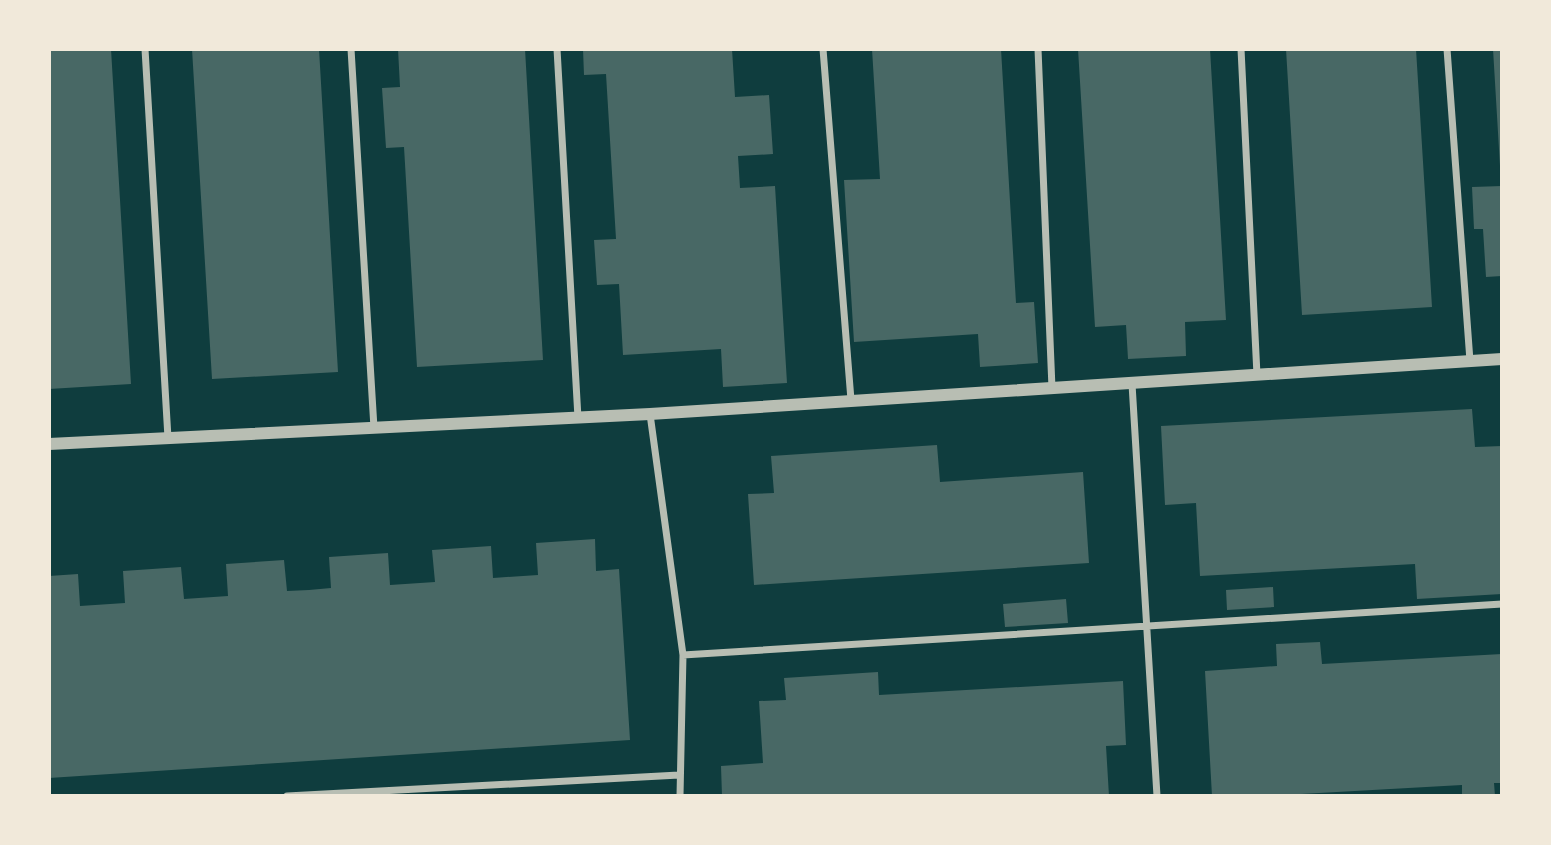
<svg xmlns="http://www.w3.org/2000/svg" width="1551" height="845" viewBox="0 0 1551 845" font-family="'Source Sans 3',sans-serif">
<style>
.building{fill:#486865}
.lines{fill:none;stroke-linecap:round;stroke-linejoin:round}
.minor{stroke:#b8beb3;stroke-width:7}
.tertiary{stroke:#b8beb3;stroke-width:12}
</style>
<rect width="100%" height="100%" fill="#0f3d3e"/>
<path class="building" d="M80 49H111L131 384 49 389V51Z
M192 49H319L338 372 212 379Z
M398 49H525L543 360 417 367 404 147 386 148 382 88 400 87Z
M583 49H732L735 97 769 95 773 154 738 156 740 188 775 186 787 383 723 387 721 349 623 355 619 284 597 285 594 240 616 239 606 74 584 75Z
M872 49H1001L1016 303 1034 302 1038 363 980 367 978 334 854 342 844 180 880 179Z
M1078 49H1210L1226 320 1185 322 1186 356 1128 359 1126 325 1095 327Z
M1286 49H1416L1432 307 1302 315Z
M1493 49H1502V166H1500Z
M1502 186V276L1486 277 1483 229H1474L1472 187Z
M1472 409 1475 447 1502 446V594L1417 599 1415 564 1200 576 1196 503 1165 505 1161 426Z
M937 445 940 482 1083 472 1089 563 754 585 748 494 774 493 771 456Z
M595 539 596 571 619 569 630 740 49 778V576L78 574 80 606 125 603 123 571 181 567 184 599 228 596 226 564 284 560 287 591 309 590 331 588 329 557 388 553 390 585 435 582 432 550 491 546 493 578 538 575 536 543Z
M1273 587 1274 607 1227 610 1226 590Z
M1066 599 1068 623 1005 627 1003 604Z
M1320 642 1322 664 1502 654V783H1494L1495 796H1462V785L1266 796H1212L1205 671 1277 666 1276 644Z
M878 672 879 695 1123 681 1126 745 1106 746 1109 796H722L721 766 763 763 759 701 786 700 784 678Z"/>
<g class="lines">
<path class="minor" d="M145 49 168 438
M351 49 374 428
M557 49 578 418
M823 49 851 400
M1038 49 1052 388
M1241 49 1257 375
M1447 49 1470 361
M1132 384 1157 796
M650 414 683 655 680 796
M683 655 1502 604
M287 796 679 775"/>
<path class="tertiary" d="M49 444 650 414 1502 359"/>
</g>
<rect width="1551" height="845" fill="none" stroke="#f1e9da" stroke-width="102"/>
</svg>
